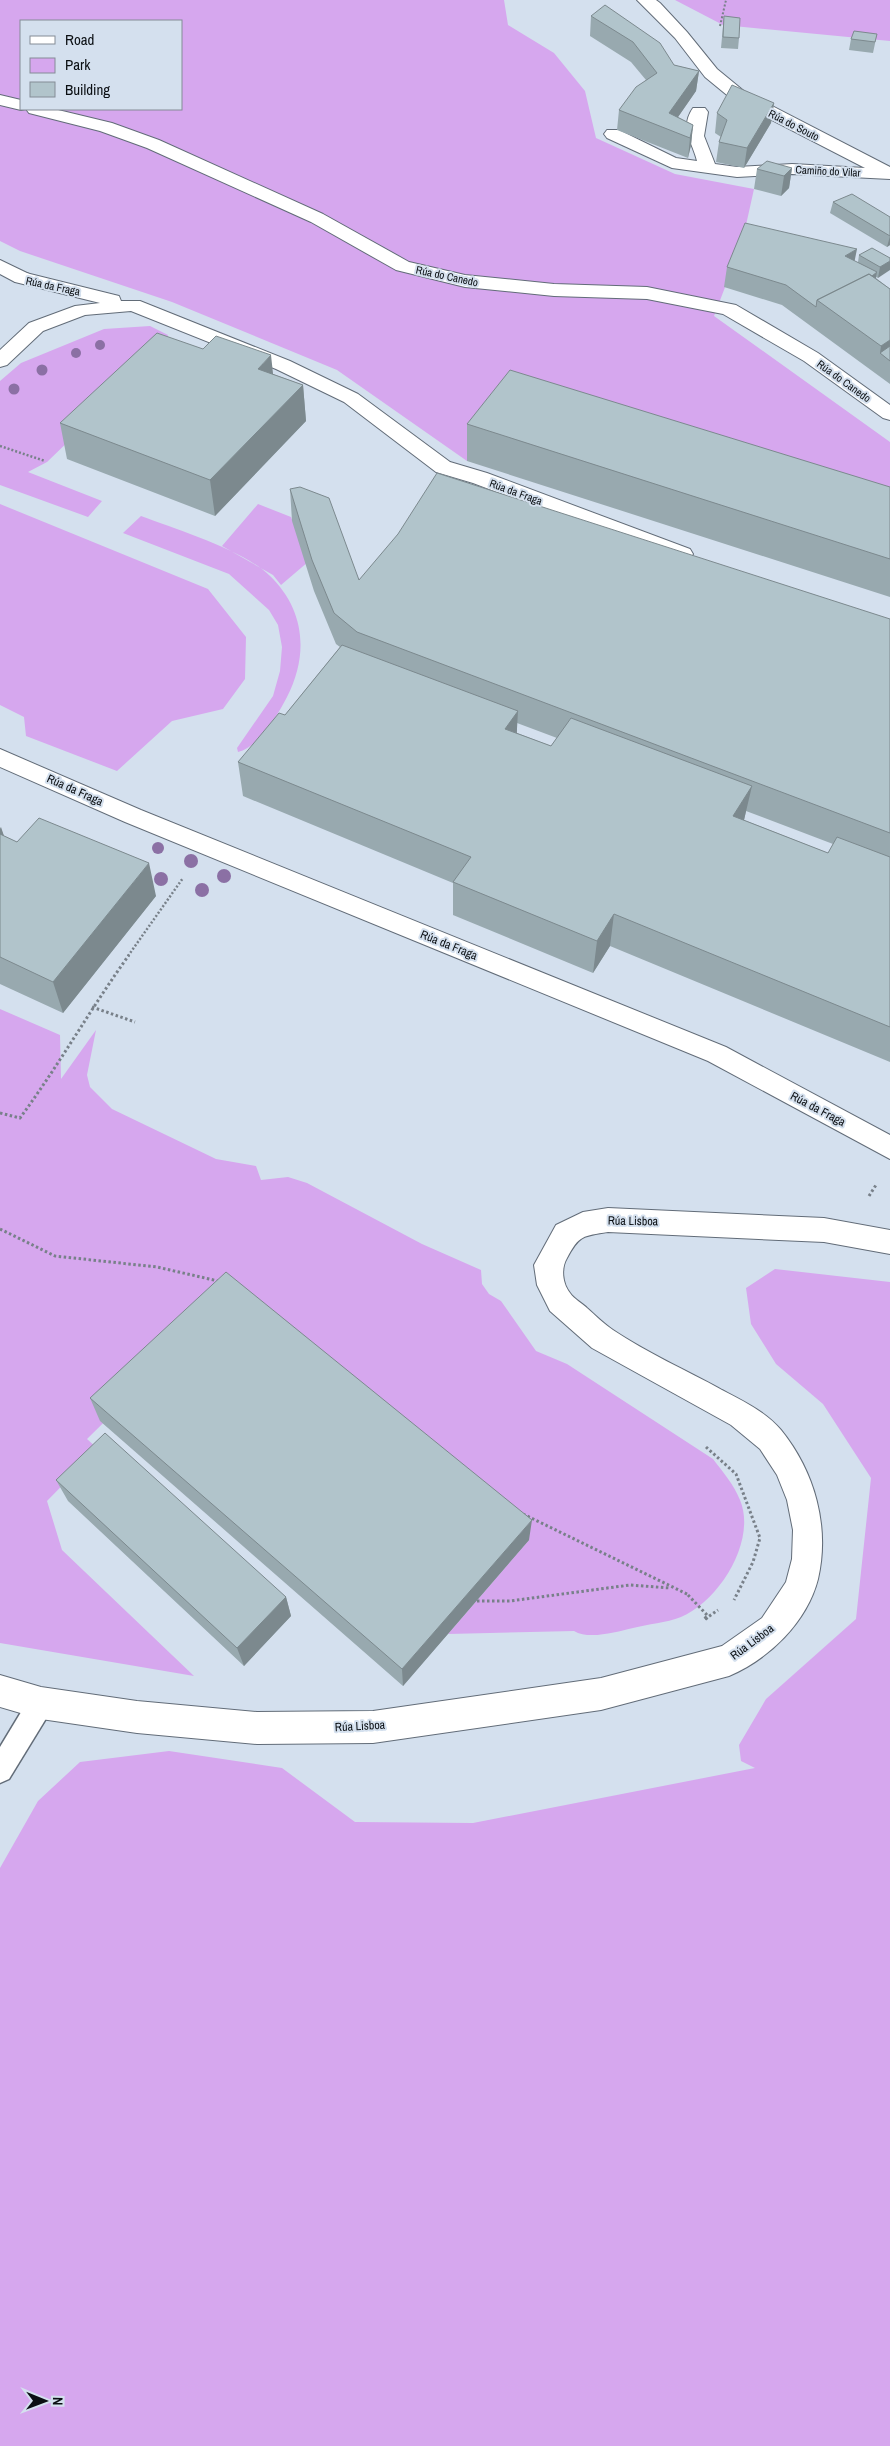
<svg xmlns="http://www.w3.org/2000/svg" width="890" height="2446" viewBox="0 0 890 2446" font-family="'Archivo Narrow',sans-serif">
<style>
.green{fill:#d6a7ee;fill-rule:evenodd}
.lines{fill:none;stroke-linecap:round;stroke-linejoin:round}
.lane-casing{stroke:#626c78;stroke-width:3}
.street-casing{stroke:#626c78;stroke-width:2}
.secondary-casing{stroke:#626c78;stroke-width:2}
.path-far3{stroke:#788089;stroke-width:2;stroke-dasharray:2 2;stroke-linecap:butt}
.path-far2{stroke:#788089;stroke-width:2.5;stroke-dasharray:2 2;stroke-linecap:butt}
.path-far1{stroke:#788089;stroke-width:3;stroke-dasharray:2.5 2.5;stroke-linecap:butt}
.path{stroke:#788089;stroke-width:4;stroke-dasharray:3 3;stroke-linecap:butt}
.lane{fill:#fff;fill-rule:evenodd}
.street{fill:#fff;fill-rule:evenodd}
.secondary{fill:#fff;fill-rule:evenodd}
.tree{fill:#8b70a4}
.wall{fill:#98a9af;fill-rule:evenodd}
.shaded-wall{fill:#7c898e}
.building{fill:#b1c4cb;stroke:#7c898e}
.labels{text-anchor:middle;dominant-baseline:central;stroke-width:4;stroke-linejoin:round;paint-order:stroke}
.far-street-label{font-size:11px;fill:#0b0f13;stroke:#d4e0ee}
.street-label{font-size:12px;fill:#0b0f13;stroke:#d4e0ee}
</style>
<rect width="100%" height="100%" fill="#d4e0ee"/>
<path class="green" d="M0 0H504L508 25 554 53 585 91 596 138 675 174 754 189 742 243 714 316 890 442V526L509 407 467 461 337 370 172 302 20 251 0 241ZM21 21H181V109H21Z
M675 0H890V41L723 25Z
M150 326 168 335 160 353 47 462 28 472 102 501 88 517 0 485V381L21 363 104 329Z
M0 504 208 589 246 637 245 679 223 709 172 721 117 771 26 736 24 717 0 705Z
M258 504 291 517 308 562 281 585 273 575 222 546Z
M141 516C178 530 241 549 269 575 305 609 309 654 287 697 277 716 260 746 238 752L237 748 273 696 280 671 282 647 278 625 269 610 229 574 123 533Z
M0 1009 60 1035 61 1079 96 1030 87 1075 90 1087 112 1109 216 1159 256 1166 261 1180 288 1177 307 1183 422 1244 481 1270 482 1284 489 1294 501 1301 536 1351 567 1364 713 1459C723 1472 734 1485 740 1500 757 1541 719 1601 681 1617 666 1623 648 1624 633 1628 616 1632 589 1640 574 1631L448 1634 529 1540 225 1303 87 1439 98 1449 47 1501 62 1550 194 1676 0 1643Z
M775 1269 890 1282V2446H0V1868L38 1801 80 1762 169 1751 282 1768 355 1822 473 1823 755 1768 741 1761 739 1745 766 1699 856 1619 871 1478 823 1404 776 1364 751 1324 746 1288Z"/>
<g class="lines">
<defs>
<path id="lane" d="M41 1691 50 1694 53 1703 50 1712 9 1779 0 1783V1747L32 1694Z"/>
<path id="street" d="M637 0H656L660 3 687 32 717 69 745 92 890 167V179L792 174 737 177 672 168 607 138 604 134 607 130H619L676 158 697 161C693 143 679 128 693 108H705L708 112 704 136 715 164 737 167 792 164 865 168 733 100 705 77 675 38Z
M0 95 21 100V109H26L21 110 0 105Z
M26 109H54L112 123 159 140 323 214 409 262 465 275 554 284 647 287 736 305 818 353 890 405V420L883 418 804 361 723 314 647 299 554 296 465 287 396 270 311 222 147 148 100 131 29 113Z
M22 272 119 296 121 301H140L290 361 358 394 450 462 487 473 690 549 693 554 690 559 682 561 674 559 473 483 436 472 344 402 276 369 131 311 85 315 43 331 7 365 0 367V350L29 323 75 306 100 303 15 282 13 278 15 274Z
M0 749 141 810 726 1047 890 1135V1159L708 1061 125 822 0 767Z"/>
<path id="secondary" d="M0 260 29 274 31 278 29 282H15L0 274Z
M608 1208 824 1218 890 1230V1254L824 1242 608 1232C583 1236 579 1235 567 1258 561 1268 562 1283 570 1293 574 1299 582 1303 587 1308 595 1315 604 1324 613 1330 647 1353 686 1370 722 1390 743 1401 766 1412 781 1430 815 1472 830 1527 818 1579 807 1622 769 1659 729 1676L601 1710 373 1743 257 1744 137 1733 41 1719 0 1707V1675L41 1687 137 1701 257 1712 373 1711 601 1678 722 1646 762 1618 786 1582 792 1559 793 1530 787 1500 777 1475 760 1449 731 1425 592 1348 550 1311 537 1285 534 1265 556 1225 583 1212Z"/>
</defs>
<use href="#lane" class="lane-casing"/>
<use href="#street" class="street-casing"/>
<use href="#secondary" class="secondary-casing"/>
<path class="path-far3" d="M720 26 726 0"/>
<path class="path-far2" d="M0 446 45 461
M128 956 183 878"/>
<path class="path-far1" d="M92 1007 135 1022
M0 1113 20 1118C59 1065 91 1008 129 955
M869 1196 876 1185
M0 1229 55 1256 157 1267 218 1281
M706 1447 736 1474 760 1538 753 1562 734 1600
M523 1514 689 1595
M688 1595 708 1616
M477 1601H510L630 1585 670 1588
M705 1619 718 1610"/>
<path class="path" d="M705 1619 707 1617"/>
<use href="#lane" class="lane"/>
<use href="#street" class="street"/>
<use href="#secondary" class="secondary"/>
</g>
<g class="tree">
<circle cx="100" cy="345" r="5"/>
<circle cx="76" cy="353" r="5"/>
<circle cx="42" cy="370" r="5.5"/>
<circle cx="14" cy="389" r="5.5"/>
<circle cx="158" cy="848" r="6"/>
<circle cx="191" cy="861" r="7"/>
<circle cx="224" cy="876" r="7"/>
<circle cx="161" cy="879" r="7"/>
<circle cx="202" cy="890" r="7"/>
</g>
<path class="wall" d="M591 16 674 65 699 71 696 91 678 117 693 125 691 145 688 158 617 130 619 110 646 80 631 62 590 36Z
M724 16 739 38 738 49 721 48Z
M877 34 873 53 849 50 851 39Z
M774 103 771 123 744 168 716 162 719 142 721 137 715 133 717 113Z
M792 168 789 188 781 196 754 189 757 169Z
M833 202 890 217V245L887 247 830 213Z
M859 255 890 258 878 278 876 277V278L890 289V384L782 305 724 287 727 267 858 262Z
M273 374 303 385 306 421 215 516 67 459 60 423Z
M467 424 890 487V597L467 461Z
M290 489 359 580 890 619V1062L610 946 593 973 453 915V883L243 796 238 762 285 715 340 647 336 644 314 591 292 521ZM517 723 557 738 551 746 517 733ZM746 811 833 844 828 853 744 820Z
M0 827 4 836 17 842 156 896 63 1013 0 984Z
M90 1398 529 1540 403 1686 100 1421Z
M56 1480 286 1597 291 1616 244 1666 68 1501Z"/>
<path class="shaded-wall" d="M699 71 696 91 669 130V113Z
M774 103 771 123 744 168 747 148Z
M693 125 691 145 688 158 690 138Z
M792 168 789 188 781 196 784 176Z
M890 236V245L887 247Z
M857 249 853 269 845 256Z
M890 261V270L878 278 880 267Z
M877 272 873 292 822 304Z
M890 340V361L880 353 881 346Z
M271 355 275 392 258 369Z
M303 385 306 421 215 516 210 480Z
M518 711 516 746 505 729Z
M752 786 744 820 726 850 733 816Z
M1 827 12 860 0 840V829Z
M149 863 156 896 63 1013 53 982Z
M614 914 610 946 593 973 597 941Z
M532 1520 529 1540 403 1686 402 1669Z
M286 1597 291 1616 244 1666 237 1648Z"/>
<path class="building" d="M605 5 660 43 674 65 699 71 669 113 693 125 690 138 619 110 636 87 657 73 633 42 591 16Z
M724 16 740 18 739 38 723 37Z
M854 31 877 34 875 42 851 39Z
M732 85 774 103 747 148 719 142 727 120 717 113Z
M767 161 792 168 784 176 757 169Z
M852 194 890 217V236L833 202Z
M745 223 857 249 845 256 877 272 872 276 869 274 817 300 816 307 786 285 727 267Z
M872 248 890 258V261L880 267 859 255Z
M869 274 890 289V340L881 346 817 300Z
M157 333 203 349 216 336 271 355 258 369 303 385 210 480 60 423Z
M890 346V361L880 353Z
M510 370 890 487V559L467 424Z
M437 473 890 619V833L357 632 334 613 312 560 290 489 300 487 329 498 359 580 398 534Z
M342 645 518 711 505 729 551 746 571 718 752 786 733 816 828 853 837 837 890 857V1027L614 914 597 941 453 882 471 857 238 762 279 713 285 715Z
M39 818 149 863 53 982 0 957V834L17 842Z
M226 1272 532 1520 402 1669 90 1398Z
M105 1433 286 1597 237 1648 56 1480Z"/>
<g class="labels">
<g class="far-street-label">
<text transform="translate(794 125) rotate(27)">Rúa do Souto</text>
<text transform="translate(828 171) rotate(3)">Camiño do Vilar</text>
<text transform="translate(447 276) rotate(12)">Rúa do Canedo</text>
<text transform="translate(53 286) rotate(12)">Rúa da Fraga</text>
<text transform="translate(844 381) rotate(36)">Rúa do Canedo</text>
<text transform="translate(516 492) rotate(20)">Rúa da Fraga</text>
</g>
<g class="street-label">
<text transform="translate(75 790) rotate(24)">Rúa da Fraga</text>
<text transform="translate(449 945) rotate(22)">Rúa da Fraga</text>
<text transform="translate(818 1109) rotate(28)">Rúa da Fraga</text>
<text transform="translate(633 1221) rotate(1)">Rúa Lisboa</text>
<text transform="translate(752 1642) rotate(-37)">Rúa Lisboa</text>
<text transform="translate(360 1726) rotate(-3)">Rúa Lisboa</text>
</g>
</g>
<rect x="20" y="20" width="162" height="90" fill="#d4e0ee" stroke="#848c96"/>
<rect x="30" y="36" width="25" height="8" fill="#ffffff" stroke="#848c96"/>
<text x="65" y="45" font-size="15" fill="#0b0f13">Road</text>
<rect x="30" y="58" width="25" height="15" fill="#d6a7ee" stroke="#848c96"/>
<text x="65" y="70" font-size="15" fill="#0b0f13">Park</text>
<rect x="30" y="82" width="25" height="15" fill="#b1c4cb" stroke="#848c96"/>
<text x="65" y="95" font-size="15" fill="#0b0f13">Building</text>
<g transform="translate(45 2401) rotate(91)" stroke="#d4e0ee" stroke-width="4" paint-order="stroke">
<path d="M0-4L9 19L0 12L-9 19Z" fill="#0b0f13"/>
<text y="-8" font-size="14" font-weight="bold" text-anchor="middle" fill="#0b0f13">N</text>
</g>
</svg>
